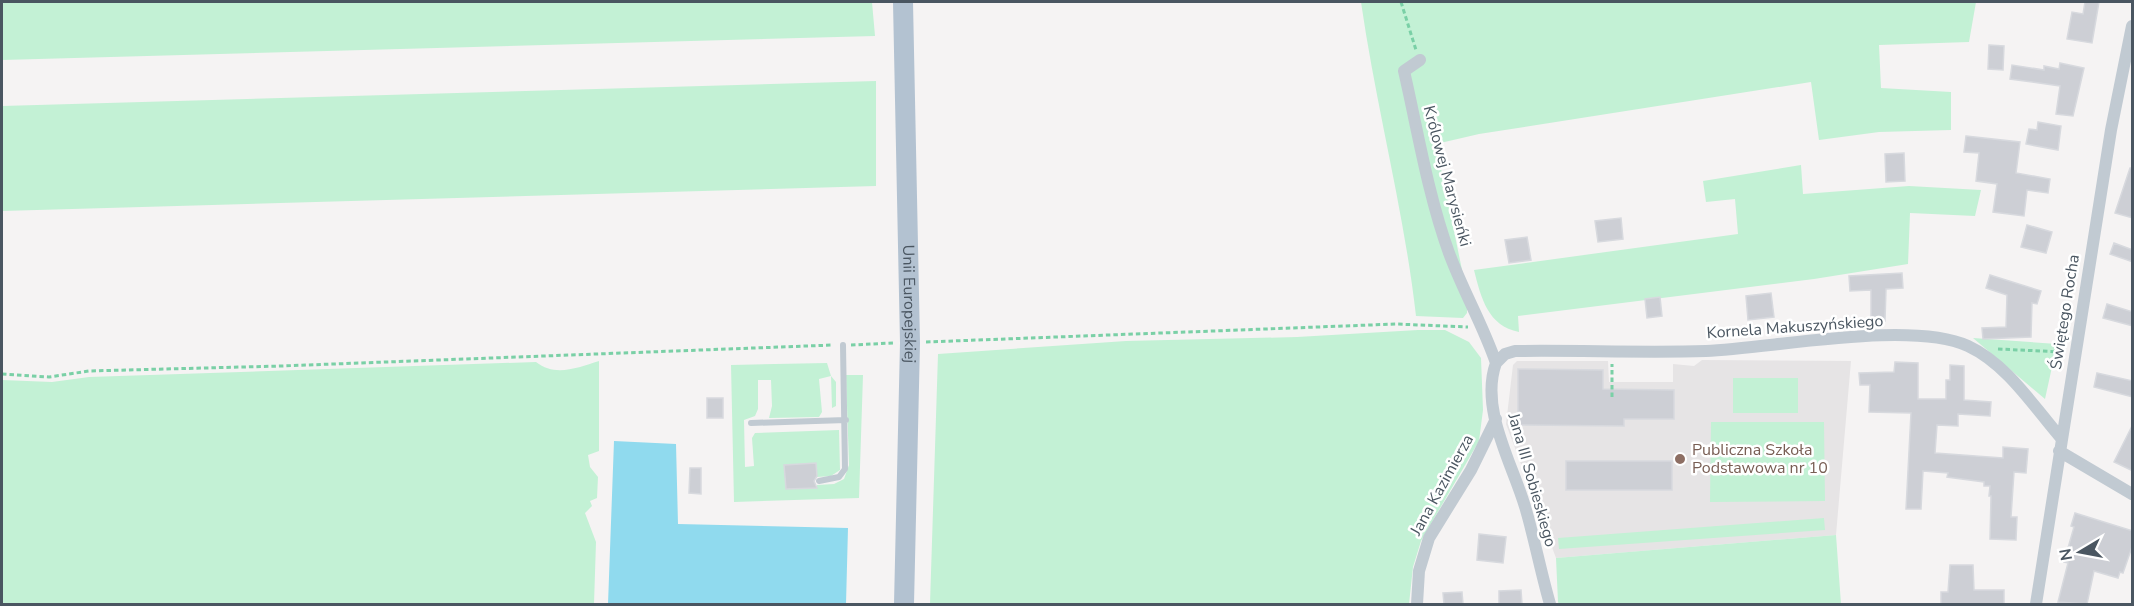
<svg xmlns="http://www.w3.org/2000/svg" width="2134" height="606" viewBox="0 0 2134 606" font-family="'Nunito Sans',sans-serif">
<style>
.education{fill:#e6e4e5}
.green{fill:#c3f1d5}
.water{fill:#90daee}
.building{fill:#cdcfd5;stroke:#d7d9de;stroke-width:1.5}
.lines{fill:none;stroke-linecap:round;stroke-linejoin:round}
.path{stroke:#7ad0a6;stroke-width:3;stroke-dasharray:4.5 3;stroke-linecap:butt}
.service{stroke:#c1cad2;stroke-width:6}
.minor{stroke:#c1cad2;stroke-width:12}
.primary{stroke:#b3c2d1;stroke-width:20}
.education-dot{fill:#8d6e63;stroke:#fff;stroke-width:2}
.labels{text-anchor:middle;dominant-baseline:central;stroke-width:5;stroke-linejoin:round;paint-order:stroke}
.street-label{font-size:16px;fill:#4a5661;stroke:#fff}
.education-label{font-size:16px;fill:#785e54;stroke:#fff;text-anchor:start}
</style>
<rect width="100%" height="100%" fill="#f5f3f3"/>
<path class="education" d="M1702 360 1851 361 1836 535 1556 558 1506 424 1513 365 1517 361H1608L1609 382H1673V364L1694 366Z"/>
<path class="green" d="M2 2H872L875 36 2 60Z
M1361 2H1976L1969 42 1879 45 1881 88 1951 92V130L1879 132 1819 140 1811 82 1479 134 1436 144 1467 294V313L1463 318 1416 316C1404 210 1376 107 1361 2Z
M876 81V186L2 211V106Z
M1801 165 1803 194 1909 186 1981 190 1975 216 1910 213 1908 264 1814 279 1518 316 1519 332C1488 326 1481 298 1474 270L1738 234 1735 199 1706 202 1703 181Z
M1418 330H1445L1469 342 1481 358 1483 410 1479 441 1421 541 1413 567 1409 604H930L938 354 1126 341 1297 337Z
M1973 338 2057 344 2045 399Z
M599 361V451L588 455 590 467 598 477 597 498 590 501 592 506 585 513 596 542 594 604H2V380L52 382 89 377 536 362C555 377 577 368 599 361Z
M827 363 831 376 836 382V406L832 408 831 376 819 379 822 412 819 417 769 418 772 406 771 380H758V409L755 416 744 420 745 467 754 466 752 438 755 433 839 430 840 470 831 476 817 477 816 463 785 465 786 488H817V485L834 484 844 479 849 465 846 375H863L859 498 734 502 731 365Z
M1733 378H1798V413H1733Z
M1711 422H1824L1825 501 1710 502Z
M1824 518 1825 530 1559 549 1558 538Z
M1836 535 1841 604H1559L1558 602 1556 558Z"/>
<path class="water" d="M614 441 676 444 678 524 848 528 846 604H608Z"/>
<path class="building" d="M2085 2H2099L2092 43 2067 39 2072 12 2083 14Z
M1989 45 2004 46 2003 70 1988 69Z
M2060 63 2084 68 2073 116 2056 114 2060 86 2010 79 2012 65 2044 70V66L2059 69Z
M2038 122 2061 126 2058 150 2026 144 2029 129 2037 130Z
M1966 136 2020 142 2016 173 2050 179 2048 193 2027 190 2024 216 1993 212 1997 184 1976 181 1979 153 1964 152Z
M1904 153 1905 181 1886 182 1885 154Z
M2130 168H2133V218L2115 213Z
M1621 218 1623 239 1598 242 1595 221Z
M2027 225 2052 232 2046 253 2021 247Z
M1527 237 1531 260 1509 263 1505 240Z
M2114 243 2133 250V262L2110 254Z
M1902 273 1903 288 1886 289 1885 321H1871V290L1850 291 1849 276Z
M1990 275 2041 291 2037 304 2032 303 2031 337 1983 339 1982 328 2006 327 2007 295 1986 288Z
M1771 293 1774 317 1748 320 1746 296Z
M1660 297 1662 316 1647 318 1645 299Z
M2107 304 2133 312V326L2103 318Z
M1895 362 1918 363V399H1946V380H1950V365L1964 366V400L1991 402 1990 416 1958 414V426L1937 425 1935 453 2003 458V447L2028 449 2026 473 2014 472 2011 517H2017L2016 540 1990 539 1991 496H1989L1990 486H1984V482L1947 477 1948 473 1923 471 1921 509H1906L1911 413 1869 412 1870 385H1860L1859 373 1894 372Z
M1518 369 1603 370V389L1674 390V419H1624V426L1518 425Z
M2097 373 2133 381V397L2094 387Z
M707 398H723V418H707Z
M2133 424V471L2114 462Z
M1566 461H1672V490H1566Z
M816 463 817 476 814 481 817 488 786 489 784 465Z
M690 468H701V494L689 493Z
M2075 513 2133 531V544L2123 573 2120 572 2118 578 2094 571 2087 604 2058 602 2068 563 2064 562 2074 527 2071 526Z
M1479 534 1506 537 1503 563 1477 560Z
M1950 565H1973L1974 590H2004V604H1941V592H1948Z
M1521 590 1522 604H1499V591Z
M1462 592 1463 604H1444L1443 593Z"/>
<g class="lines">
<path class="path" d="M1401 2 1416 50
M926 342 1396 324 1468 327
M851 345 893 343
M1998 349 2063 352
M2 374 49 377 89 371 281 366 833 345
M1612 397V364"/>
<path class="service" d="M751 423 846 420
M819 481 839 477 845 469 843 345"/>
<path class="minor" d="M1420 60 1404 71C1418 132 1428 195 1449 253 1463 291 1483 325 1496 363
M1496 363 1505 354 1515 351C1578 350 1642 353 1706 351 1774 348 1910 320 1968 346 2007 364 2034 407 2061 438
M1496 363C1479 410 1514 466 1526 510 1535 541 1541 573 1550 604
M2059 451 2132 494
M1417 604 1419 571 1429 538 1471 470 1496 419
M2036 604 2111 130 2132 26"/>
<path class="primary" id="s1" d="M903 2 910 343 904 604"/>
</g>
<circle class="education-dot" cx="1680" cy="459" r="6"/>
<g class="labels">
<g class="street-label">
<text transform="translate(1447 176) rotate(75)">Królowej Marysieńki</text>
<text stroke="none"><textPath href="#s1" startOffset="302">Unii Europejskiej</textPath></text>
<text transform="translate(2065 312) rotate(-81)">Świętego Rocha</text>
<text transform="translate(1795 327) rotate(-4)">Kornela Makuszyńskiego</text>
<text transform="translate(1532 480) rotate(74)">Jana III Sobieskiego</text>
<text transform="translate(1442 485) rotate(-61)">Jana Kazimierza</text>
</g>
<g class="education-label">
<text x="1692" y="450">Publiczna Szkoła<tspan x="1692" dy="18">Podstawowa nr 10</tspan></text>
</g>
</g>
<rect width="2134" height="606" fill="none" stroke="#4a5661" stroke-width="6"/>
<g transform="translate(2080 552) rotate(260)" stroke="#ffffff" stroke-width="4.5" paint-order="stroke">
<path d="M0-4.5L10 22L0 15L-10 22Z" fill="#4a5661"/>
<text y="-9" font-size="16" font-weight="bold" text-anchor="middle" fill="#4a5661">N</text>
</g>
</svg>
